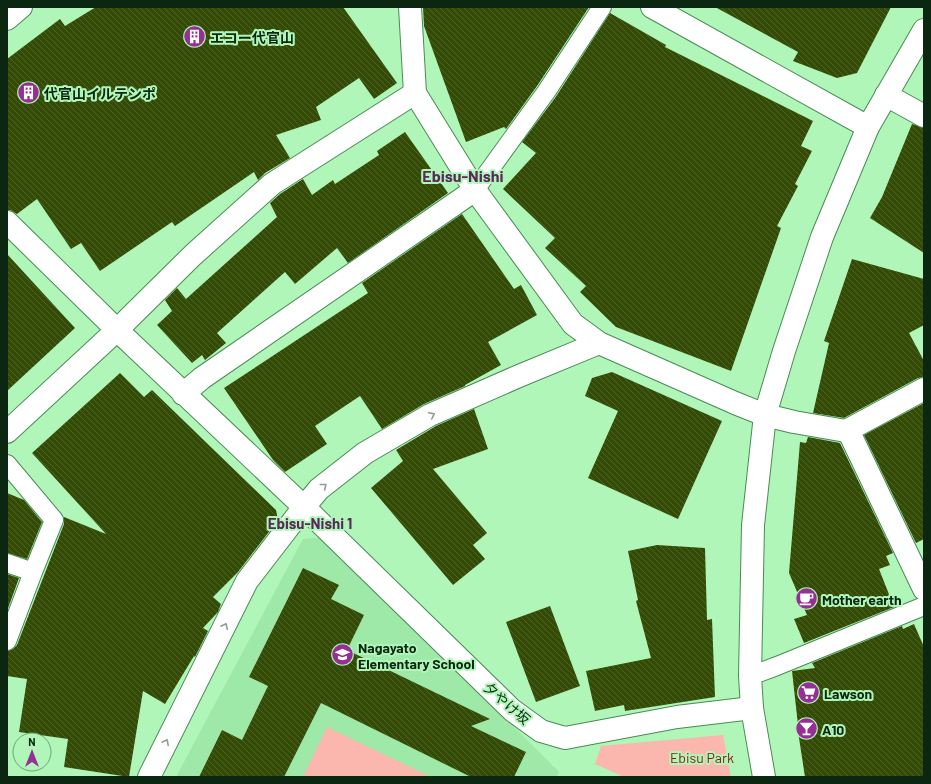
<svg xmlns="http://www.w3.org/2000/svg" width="931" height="784" viewBox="0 0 931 784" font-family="Barlow,'Noto Sans JP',sans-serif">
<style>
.built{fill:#9ee8a8}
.green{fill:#fbb6ad}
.building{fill:url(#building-back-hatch)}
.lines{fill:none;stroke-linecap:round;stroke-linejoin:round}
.lane-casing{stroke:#498b54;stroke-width:20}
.street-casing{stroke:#498b54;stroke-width:24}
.secondary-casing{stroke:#498b54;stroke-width:24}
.lane{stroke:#fff;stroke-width:18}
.street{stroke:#fff;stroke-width:22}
.secondary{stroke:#fff;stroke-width:22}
.oneway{stroke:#919e94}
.labels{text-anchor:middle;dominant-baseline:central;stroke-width:4;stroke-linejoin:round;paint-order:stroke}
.poi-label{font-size:14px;font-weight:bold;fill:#0b2711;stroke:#b0f6b9;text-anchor:start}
.street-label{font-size:14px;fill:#0b2711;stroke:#b0f6b9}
.park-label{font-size:14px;fill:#8a1513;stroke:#b0f6b9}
.neighbourhood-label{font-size:15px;font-weight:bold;fill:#5a295a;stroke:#b0f6b9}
.quarter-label{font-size:16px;font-weight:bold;fill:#5a295a;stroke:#b0f6b9}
</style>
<defs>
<pattern id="building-back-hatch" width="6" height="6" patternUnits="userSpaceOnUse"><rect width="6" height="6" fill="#334b04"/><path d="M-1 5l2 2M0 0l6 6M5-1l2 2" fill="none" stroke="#4d6228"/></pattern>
</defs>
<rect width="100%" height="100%" fill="#b0f6b9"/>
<path class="built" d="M325 537 559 772 557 777H176L303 539Z"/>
<path class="green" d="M327 727 431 777H303Z
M723 735 731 777H624L595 764 601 746Z"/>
<path class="building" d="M96 7H343L397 83 374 99 359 78 316 107 321 120 276 135 290 158 265 173 258 180 254 172 175 226 172 222 100 271 81 243 71 249 37 199 17 214 10 210H7V59L60 19 65 26Z
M423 7H589L537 86 506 129 504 127 466 142 424 26Z
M715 7H891L857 73 837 78 793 61 798 52Z
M610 13 666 45 665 47 813 121 801 146 812 151 795 184 798 186 777 226 781 228 731 371 616 327 580 292 586 286 545 248 555 238 503 189 536 153 522 142 555 98Z
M912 124 924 128V253L870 218 882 197Z
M405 132 448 193 348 263 337 248 295 284 285 272 217 333 226 343 205 360 202 355 192 363 157 325 172 311 165 300 177 288 186 299 277 217 270 203 280 194 303 179 312 195 333 180 335 184 379 155 377 151Z
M462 214 514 289 521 285 537 315 488 342 501 365 465 385V386L424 404 382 429 360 396 315 426 327 444 285 472 273 460 224 388 368 293 362 283Z
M7 254 75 328 7 391Z
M852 259 924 279V325L909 333 924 361V377L918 378 844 418 813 413 829 343 824 341Z
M612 372 722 421 678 519 588 478 618 411 585 396 592 378Z
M120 373 144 397 152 390 276 510 278 520 238 572 213 597 221 604 218 612 203 628 208 631 195 657 194 656 165 704 143 691 129 777 64 767 68 739 19 732 27 679 7 676V651L13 649 17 645 64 524V517L106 534 32 453Z
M924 403V539L916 543 864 435Z
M474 409 488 449 433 469 487 533 473 545 485 559 453 585 371 488 403 461 396 450 436 426Z
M808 437 840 443 893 553 886 556 890 565 879 569 894 607 804 643 794 619 807 615 789 573 800 442 806 443Z
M7 493 24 500 42 522 27 559 7 553Z
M657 545 705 548 707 620 712 619 715 697 625 711 624 705 595 711 586 671 651 658 636 601 638 600 628 551Z
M303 568 339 585 331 599 364 615 347 650 490 719 471 726 526 752 514 777H471L321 703 284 777H199L222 730 242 740 268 686 249 677Z
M7 574 19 578 7 611Z
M550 606 580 686 536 702 506 622Z
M914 624 924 647V777H805L797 725H798L792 671 815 668 812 663 902 626 903 629Z"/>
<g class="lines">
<defs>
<path id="lane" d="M475 190 546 92 602 7
M7 464 54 520 33 572 7 641
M7 563 33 572
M750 676 777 666 924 606"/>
<path id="street" d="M410 7 415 93 475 190 573 324 599 343 735 403 765 415 794 422 846 431 848 430 924 589
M652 7 868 127
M7 19 21 7
M886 95 924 116
M7 222 117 330 304 507 512 710 541 731 565 738 677 717 752 708
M183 394 202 378 475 190
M848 430 924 389
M7 432 117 330 193 255 272 184 415 93
M149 777 247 581 304 507 319 489 365 453 430 415 519 376 599 343"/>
<path id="secondary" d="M764 777 752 708 750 676 753 525 765 415 784 351 822 237 868 127 924 30"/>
</defs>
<use href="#lane" class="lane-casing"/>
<use href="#street" class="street-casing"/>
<use href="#secondary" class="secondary-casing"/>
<use href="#lane" class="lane"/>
<use href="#street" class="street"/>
<use href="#secondary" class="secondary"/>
</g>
<defs><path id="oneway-chevron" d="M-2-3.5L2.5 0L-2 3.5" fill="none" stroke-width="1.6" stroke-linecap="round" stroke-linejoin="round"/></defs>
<g class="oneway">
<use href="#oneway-chevron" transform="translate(432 415) rotate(-26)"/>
<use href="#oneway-chevron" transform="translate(324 486) rotate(-39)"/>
<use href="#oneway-chevron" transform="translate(225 626) rotate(-64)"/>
<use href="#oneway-chevron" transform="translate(166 742) rotate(-63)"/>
</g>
<defs>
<symbol id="building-disc" viewBox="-11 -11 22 22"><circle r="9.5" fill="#952f95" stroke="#b0f6b9"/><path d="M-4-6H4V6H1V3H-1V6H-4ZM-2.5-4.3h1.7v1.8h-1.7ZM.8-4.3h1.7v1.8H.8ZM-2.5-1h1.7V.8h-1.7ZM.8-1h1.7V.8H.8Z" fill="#fff"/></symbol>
<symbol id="cafe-disc" viewBox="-11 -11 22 22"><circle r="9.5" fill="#952f95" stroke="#b0f6b9"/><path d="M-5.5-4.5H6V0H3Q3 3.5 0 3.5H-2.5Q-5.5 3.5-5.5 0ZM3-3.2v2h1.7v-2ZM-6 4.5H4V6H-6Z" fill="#fff"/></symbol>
<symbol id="school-disc" viewBox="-11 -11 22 22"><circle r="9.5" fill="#952f95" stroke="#b0f6b9"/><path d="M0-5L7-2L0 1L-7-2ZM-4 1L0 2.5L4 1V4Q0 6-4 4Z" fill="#fff"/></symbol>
<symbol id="supermarket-disc" viewBox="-11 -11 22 22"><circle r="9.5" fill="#952f95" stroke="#b0f6b9"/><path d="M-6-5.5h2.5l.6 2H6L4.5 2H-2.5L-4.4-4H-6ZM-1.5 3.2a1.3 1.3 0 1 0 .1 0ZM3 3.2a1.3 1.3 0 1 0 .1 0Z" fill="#fff"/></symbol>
<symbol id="bar-disc" viewBox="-11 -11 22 22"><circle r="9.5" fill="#952f95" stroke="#b0f6b9"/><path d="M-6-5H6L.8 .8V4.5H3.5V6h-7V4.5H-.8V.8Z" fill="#fff"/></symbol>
</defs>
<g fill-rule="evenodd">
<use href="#building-disc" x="182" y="24" width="25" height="25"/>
<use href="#building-disc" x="16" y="80" width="25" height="25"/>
<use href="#cafe-disc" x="794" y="586" width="25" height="25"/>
<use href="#school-disc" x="330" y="642" width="25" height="25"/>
<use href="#supermarket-disc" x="796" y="680" width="25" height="25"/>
<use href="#bar-disc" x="794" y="716" width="25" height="25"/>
</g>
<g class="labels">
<g class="poi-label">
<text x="210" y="37">エコー代官山</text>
<text x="44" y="93">代官山イルテンポ</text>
<text x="822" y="599">Mother earth</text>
<text x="358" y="647">Nagayato<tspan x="358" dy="16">Elementary School</tspan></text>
<text x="824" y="693">Lawson</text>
<text x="822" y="729">A10</text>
</g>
<g class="street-label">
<text transform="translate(507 703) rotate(41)">夕やけ坂</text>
</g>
<g class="park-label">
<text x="702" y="757">Ebisu Park</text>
</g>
<g class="neighbourhood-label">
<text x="310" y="523">Ebisu-Nishi 1</text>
</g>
<g class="quarter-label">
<text x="463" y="175">Ebisu-Nishi</text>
</g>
</g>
<rect width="931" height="784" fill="none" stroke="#0b2711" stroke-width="16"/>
<g transform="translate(32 752)"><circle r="19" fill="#b0f6b9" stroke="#6ea376"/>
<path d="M0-3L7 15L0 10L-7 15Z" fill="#952f95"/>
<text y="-6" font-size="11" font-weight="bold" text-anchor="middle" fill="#0b2711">N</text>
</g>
</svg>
